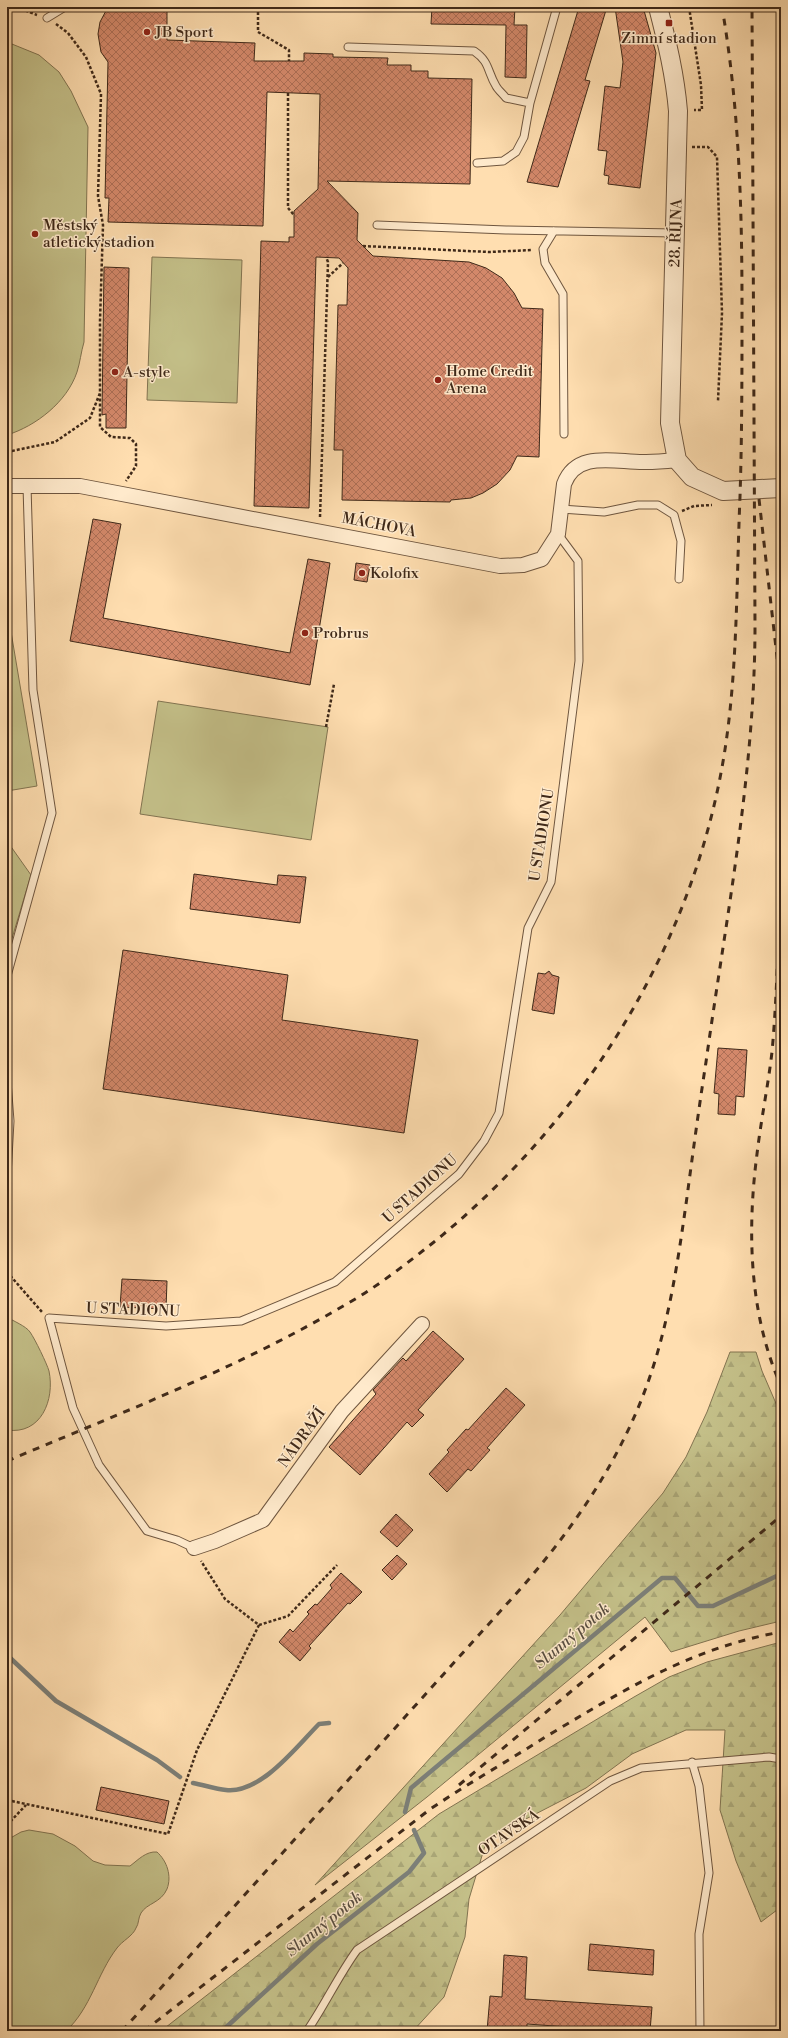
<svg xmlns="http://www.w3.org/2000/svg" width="788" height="2038" viewBox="0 0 788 2038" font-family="'Libre Bodoni',serif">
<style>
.grass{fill:#c4c089;stroke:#827451}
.forest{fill:url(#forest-firs);stroke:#827451}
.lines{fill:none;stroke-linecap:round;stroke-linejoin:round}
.stream{stroke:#7c7f78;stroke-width:4.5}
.building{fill:url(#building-cross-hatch);stroke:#3f2919}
.service-casing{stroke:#6f563f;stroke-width:9}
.minor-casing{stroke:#6f563f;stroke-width:16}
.tertiary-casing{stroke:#6f563f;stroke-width:20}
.path{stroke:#3f2919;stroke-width:2.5;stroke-dasharray:3 2;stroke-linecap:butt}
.service{stroke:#ffeacc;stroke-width:7}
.minor{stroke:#ffeacc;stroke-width:14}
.tertiary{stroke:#ffeacc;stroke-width:18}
.rail{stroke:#3f2919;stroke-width:3;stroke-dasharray:7 7;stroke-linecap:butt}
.poi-dot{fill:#8f2418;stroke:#ffeacc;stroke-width:1.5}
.labels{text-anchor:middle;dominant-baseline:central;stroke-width:3;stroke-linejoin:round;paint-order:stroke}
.poi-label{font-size:15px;fill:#3f2919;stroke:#ffeacc;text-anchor:start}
.street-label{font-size:15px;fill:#3f2919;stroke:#ffeacc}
.water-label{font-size:16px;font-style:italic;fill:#584d40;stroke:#ffeacc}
</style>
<defs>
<pattern id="forest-firs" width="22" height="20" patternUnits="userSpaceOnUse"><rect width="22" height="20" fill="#c4c089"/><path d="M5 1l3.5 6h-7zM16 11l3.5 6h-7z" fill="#a9a576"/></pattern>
<pattern id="building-cross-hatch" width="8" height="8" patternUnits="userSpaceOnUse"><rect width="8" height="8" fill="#d3886a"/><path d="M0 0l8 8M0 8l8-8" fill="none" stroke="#ad6f56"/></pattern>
</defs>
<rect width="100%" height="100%" fill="#ffdeb0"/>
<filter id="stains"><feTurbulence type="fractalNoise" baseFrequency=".005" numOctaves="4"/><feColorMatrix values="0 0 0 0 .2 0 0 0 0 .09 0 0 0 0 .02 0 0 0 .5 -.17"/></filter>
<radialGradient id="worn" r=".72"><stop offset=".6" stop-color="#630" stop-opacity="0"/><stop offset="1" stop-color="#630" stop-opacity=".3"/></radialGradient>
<path class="grass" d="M7 42 39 55 59 72 71 91 88 127 84 342C81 352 80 363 77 372 67 402 36 426 7 435Z
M152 257 242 260 237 403 147 400Z
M7 608 37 786 7 791Z
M158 701 328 727 311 840 140 814Z
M7 841 31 875 7 955Z
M7 1317C13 1321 26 1326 30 1332 35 1339 47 1364 49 1371 55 1400 41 1435 7 1430Z
M29 1830 53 1834 75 1846 93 1861 105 1865 130 1866C138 1860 146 1851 157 1852 167 1861 172 1876 167 1889 161 1903 147 1903 141 1913 138 1918 139 1924 136 1928 133 1936 122 1941 117 1948 97 1974 91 2008 66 2031H7V1840L21 1832Z"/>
<path class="forest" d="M730 1352H756L762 1371 781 1415V1621L739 1631 671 1652 645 1617 427 1797 315 1885 560 1615 663 1493 686 1457 707 1412Z
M781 1642V1907L761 1922 736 1861 720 1810 725 1730H686L632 1754 586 1788 487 1839 469 1899 465 1937 444 1997 413 2031H161L439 1814 634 1697 669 1677 707 1662Z"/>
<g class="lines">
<path class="stream" d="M7 1655 56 1701 157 1760 180 1777
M193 1783C204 1785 215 1789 226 1790 261 1794 297 1746 319 1724L329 1723
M405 1812 411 1788 662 1578H675L698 1606H713L781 1574
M222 2031 317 1944 409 1872 424 1853 414 1830"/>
</g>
<path class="building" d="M108 7H167V40L255 43 254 61H304V53L333 54V57L388 58 387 65H411V71H428V78L472 79 470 184 327 181 358 213 357 240 373 256 469 262 486 268 502 278 514 293 522 308 543 309 539 457 517 456 510 470 497 484 483 493 471 498 451 500 450 502 342 500 343 450H334L338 305H347L348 268 339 258 316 257 309 508 254 506 261 241 289 242V237H294V211L318 189 320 94 267 92 263 226 108 222 109 198H105L108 62 101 52 98 34 100 22Z
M432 7H515L514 25H527L526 78 505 77 506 25 431 24Z
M579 7 606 10 585 80 590 81 558 187 527 182Z
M615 7H643L656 53 640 188 608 184 609 176 604 175 607 151 598 150 605 86 620 88 623 62Z
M104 267 129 268 126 428H106V414L102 415Z
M93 519 121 524 103 618 290 653 308 559 330 563 310 685 70 641Z
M356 563 370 565 367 582 354 580Z
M194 874 277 885 278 875 306 877 300 923 190 909Z
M123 950 288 975 282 1020 418 1040 404 1133 103 1089Z
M549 971 552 975 559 977 554 1014 532 1010 538 973 545 974Z
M718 1048 747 1050 744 1097 736 1096 735 1115 718 1114 719 1094 714 1093Z
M122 1279 167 1281 166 1309 120 1307Z
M433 1331 464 1359 418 1410 424 1415 412 1427 407 1422 360 1475 329 1447 376 1394 373 1390 403 1358 406 1361Z
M506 1388 525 1405 487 1448 490 1450 471 1471 468 1469 447 1492 429 1474 449 1452 447 1450 466 1429 468 1430Z
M396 1514 413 1530 397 1547 380 1532Z
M397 1555 407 1564 392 1580 382 1570Z
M341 1573 362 1592 350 1604 348 1603 309 1646 311 1648 300 1661 279 1642 290 1629 293 1632 309 1614 307 1612 315 1604 317 1605 332 1588 330 1585Z
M101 1787 169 1801 164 1824 96 1810Z
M590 1944 654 1950 653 1975 588 1970Z
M504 1955 527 1957 525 1999 652 2007 650 2031H623L527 2024V2031H487L490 1996 502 1997Z"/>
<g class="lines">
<defs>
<path id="service" d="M47 18 65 7
M348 47 474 51C490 62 487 71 496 86 498 90 503 94 506 98L530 103
M477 163 503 161 516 152 524 137 530 103 557 7
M377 225 506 230 675 233
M554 231 543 249 545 263 563 294 564 434
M561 509 604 512 638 505H658L674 515 681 541 679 579
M7 976 52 813 33 690 27 486
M7 1081 10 1121 7 1176
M194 1548 177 1540 147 1531 99 1465 73 1408 49 1318 166 1326 241 1321 335 1282 459 1174 484 1141 499 1113 528 928 551 882 579 661 578 561 558 534
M692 1762 699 1786 709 1873 699 1934 700 2031
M307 2031C325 2005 338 1976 357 1950L610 1781 641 1768 769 1757 781 1759"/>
<path id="minor" d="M7 486H80L500 566 523 565 542 559 558 534 564 484C577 449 617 463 646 462 657 462 667 461 677 460
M194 1548 215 1541 263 1520 342 1411 422 1324"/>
<path id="tertiary" d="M658 7C667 42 675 75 678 111L670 423 677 460 692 477 723 491 781 488"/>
</defs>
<use href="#service" class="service-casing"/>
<use href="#minor" class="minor-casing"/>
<use href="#tertiary" class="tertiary-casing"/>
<path class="path" d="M16 7 37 15
M258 7V32L289 50V61
M689 7 701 85 702 110H694
M56 24 68 33 86 57 101 94 98 196 103 225 100 321V427L111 437 130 438 136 444V466L126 481
M288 93V208L294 215
M692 147H708L717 157 722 313 718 401
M363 246 489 252 532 250
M328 277 343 263
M7 452 55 442 90 418 100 393
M682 511 694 506 712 505
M320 517 328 262 326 257
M326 727 334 684
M7 1272 42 1312
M259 1625 288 1616 337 1565
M7 1800 168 1834 197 1750 259 1625 225 1599 201 1561
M7 1825 26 1805"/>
<use href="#service" class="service"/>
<use href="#minor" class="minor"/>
<use href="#tertiary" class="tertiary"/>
<path class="rail" d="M759 499 781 692
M781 885C778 941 777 997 772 1052 768 1086 761 1120 757 1154 747 1231 749 1314 781 1386
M7 1461C121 1413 238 1368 345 1305 377 1287 406 1264 434 1242 578 1125 684 961 720 778 738 687 736 591 740 497 742 434 742 370 742 306 742 206 739 106 722 7
M459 1785 781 1516
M122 2031 523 1586C575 1526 620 1460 647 1385 669 1324 678 1261 687 1197 693 1152 699 1107 706 1062 726 918 755 771 755 626L752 7
M144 2031 429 1810C467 1784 508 1761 547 1736 624 1690 691 1648 781 1632"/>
</g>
<g class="poi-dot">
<rect x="665" y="19" width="8" height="8" rx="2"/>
<circle cx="147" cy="32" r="4"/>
<circle cx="35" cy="234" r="4"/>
<circle cx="115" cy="372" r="4"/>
<circle cx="438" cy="380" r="4"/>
<circle cx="362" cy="573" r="4"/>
<circle cx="305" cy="633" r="4"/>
</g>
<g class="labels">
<g class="poi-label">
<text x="155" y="32">JB Sport</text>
<text x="669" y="38" text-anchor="middle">Zimní stadion</text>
<text x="43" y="225">Městský<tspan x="43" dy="17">atletický stadion</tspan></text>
<text x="446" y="371">Home Credit<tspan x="446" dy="17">Arena</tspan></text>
<text x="123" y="372">A-style</text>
<text x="370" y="573">Kolofix</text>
<text x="313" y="633">Probrus</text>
</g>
<g class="street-label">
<text transform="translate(676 233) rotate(-88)">28. ŘÍJNA</text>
<text transform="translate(379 525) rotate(11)">MÁCHOVA</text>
<text transform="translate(542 835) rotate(-81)">U STADIONU</text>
<text transform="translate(420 1189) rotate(-42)">U STADIONU</text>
<text transform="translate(133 1310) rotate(2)">U STADIONU</text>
<text transform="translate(302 1438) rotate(-54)">NÁDRAŽÍ</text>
<text transform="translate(509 1833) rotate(-34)">OTAVSKÁ</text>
</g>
<g class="water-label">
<text transform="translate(572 1636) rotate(-40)">Slunný potok</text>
<text transform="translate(324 1924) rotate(-39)">Slunný potok</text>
</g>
</g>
<rect width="788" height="2038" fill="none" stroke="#ffdeb0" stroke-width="24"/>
<rect x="8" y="8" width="772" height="2022" fill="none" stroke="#3f2919" stroke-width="2"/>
<rect x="12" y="12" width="764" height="2014" fill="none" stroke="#3f2919"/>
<rect width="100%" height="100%" filter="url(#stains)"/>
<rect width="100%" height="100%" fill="url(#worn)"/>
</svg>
